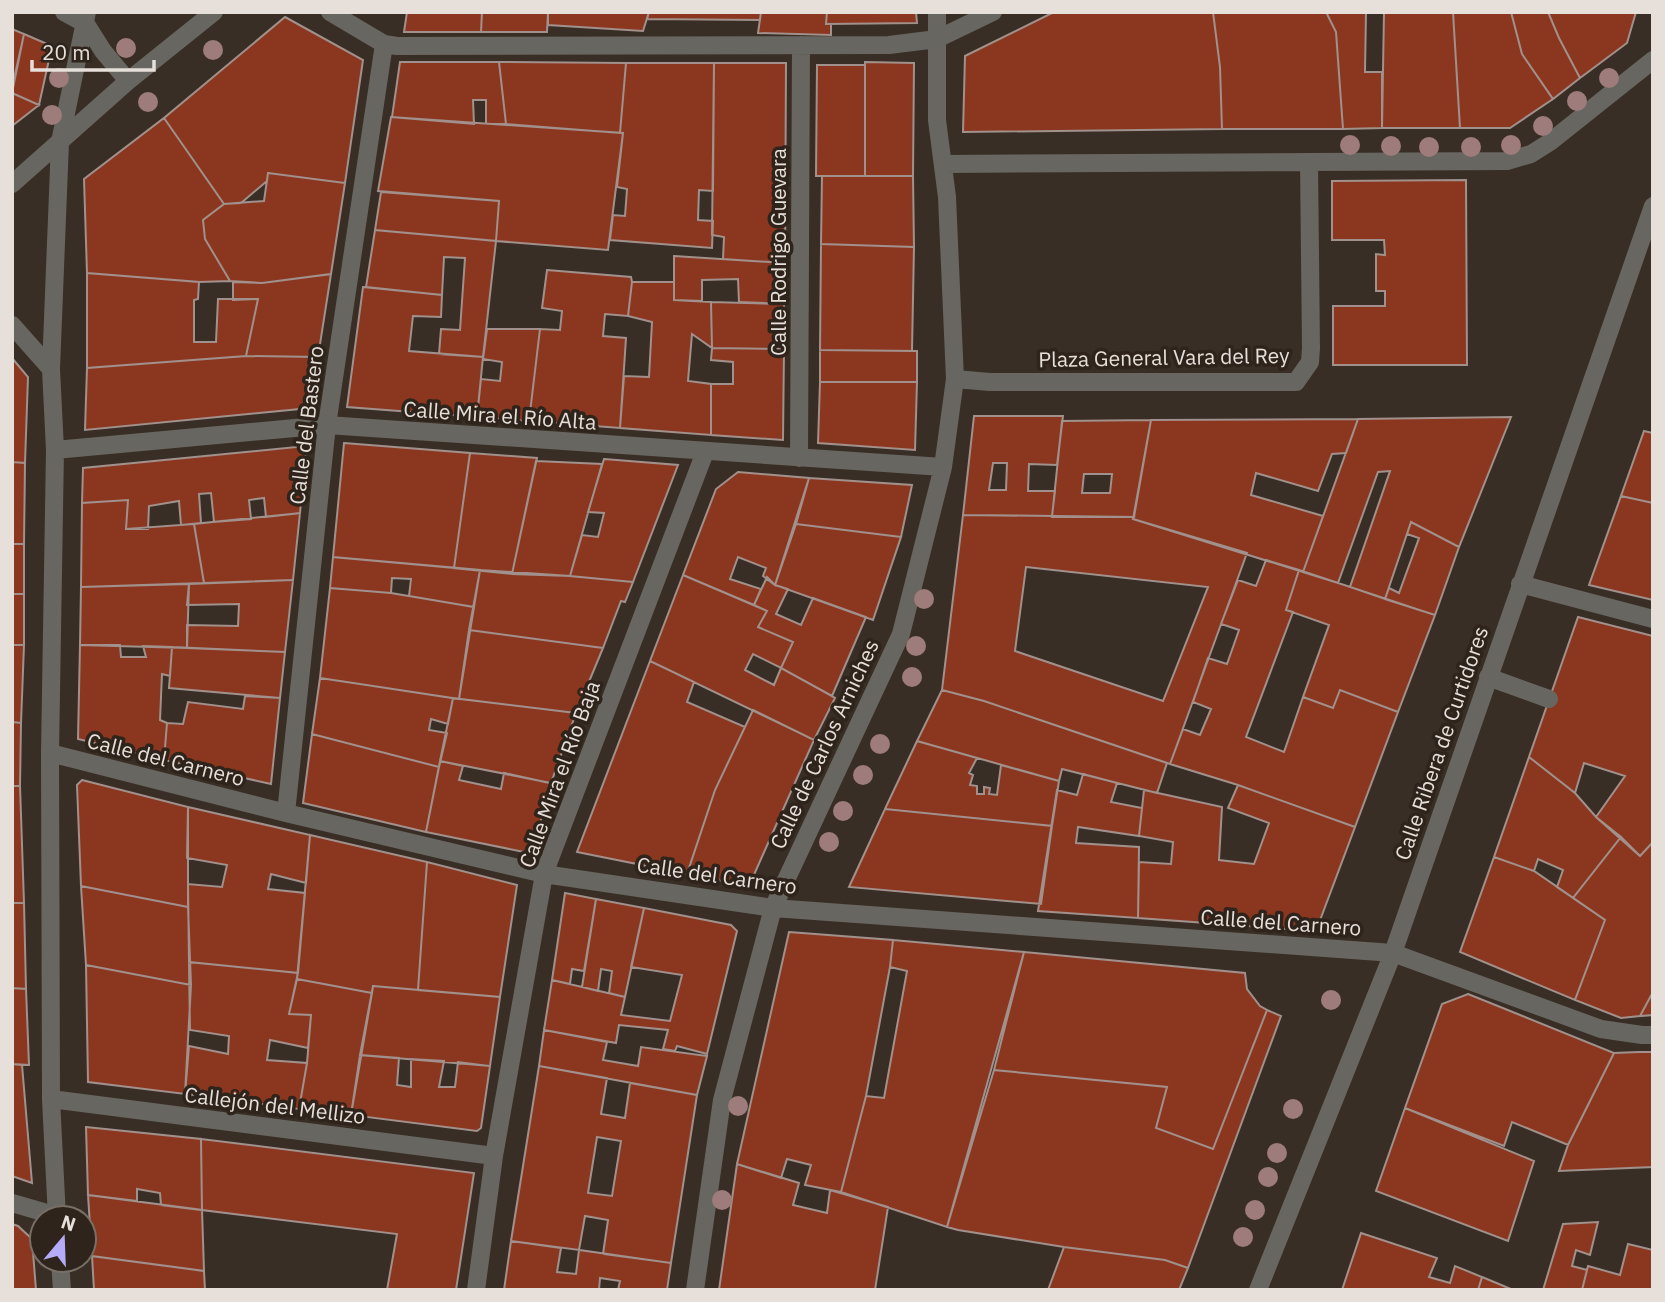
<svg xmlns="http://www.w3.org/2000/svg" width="1665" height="1302" viewBox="0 0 1665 1302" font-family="'IBM Plex Sans',sans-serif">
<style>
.building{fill:#8b371f;stroke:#a1908b;stroke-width:2;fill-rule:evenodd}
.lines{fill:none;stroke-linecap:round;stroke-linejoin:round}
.minor{stroke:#686660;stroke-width:18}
.tree{fill:#9d7c7b}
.labels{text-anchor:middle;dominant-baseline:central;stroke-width:7;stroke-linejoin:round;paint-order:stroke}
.street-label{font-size:21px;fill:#e6dfda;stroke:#2e241b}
</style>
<rect width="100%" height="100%" fill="#382e25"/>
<path class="building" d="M407 12H482L481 32H404Z
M482 12H548L547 32H481Z
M548 12H649L643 31 548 25Z
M649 12H761L760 20 647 19Z
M761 12H827L826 24H831V35L758 33Z
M827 12H916L917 23 826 24Z
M1054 12H1213L1220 67 1222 129 963 132 965 56Z
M1213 12H1326L1336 32 1343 129H1222L1220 67Z
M1326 12H1366L1365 72H1382V128L1343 129 1336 32Z
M1384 12H1453L1460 128H1382Z
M1453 12H1511L1522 54 1553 99 1510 128H1460Z
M1511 12H1548L1559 38 1580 78 1553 99 1522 54Z
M1548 12H1636L1627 43 1580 78 1559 38Z
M285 17 363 60 345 183 268 173 267 181 241 203 224 204 164 118Z
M12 29 24 34 12 88Z
M24 34 52 46 39 105 12 93Z
M400 62H499L506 124H486V100H473L474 124 392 117Z
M499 62 626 63 620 133 506 124Z
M865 62 914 63 913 176H865Z
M626 63H714L713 191 699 190 698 220 713 221 712 248 610 240 613 215 625 216 627 189 617 187 623 133H620Z
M714 63H786L785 263 723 259 724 237 712 235Z
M817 65H865V176H816Z
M12 93 39 105 12 126Z
M391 117 623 133 608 250 496 241 499 201 378 191Z
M164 118 224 204 203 220 205 239 230 281 199 282 87 273 84 179Z
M268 173 345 183 331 274 262 283 230 281 205 239 203 220 224 204 264 201Z
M822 176H913L914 247 821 244Z
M1466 180 1467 365H1333V306H1385V291H1376V254L1385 255 1384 240H1332V181Z
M381 192 499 201 496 241 375 230Z
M375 230 496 241 483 357 439 354 441 329 460 330 465 258 444 257 442 295 366 287Z
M821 244 914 247 912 351 820 350Z
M674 256 785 263 784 304 739 302 738 279 702 280V301L674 300Z
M547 270 631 277 632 282 628 316 605 314 603 336 626 338 620 428 529 421 540 329 560 330 562 311 542 308Z
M87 273 199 282 198 299 194 300V342H216L218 299H258L246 356 87 368Z
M331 274 318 357 246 356 258 299 233 300V282L262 283Z
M632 282H674V300L711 302 712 348 692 334 688 381 711 384V435L620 428 624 376 649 377 652 322 628 316Z
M363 287 442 295 441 317 413 316 409 351 483 357 477 417 347 407Z
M711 302 784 304V349L712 348Z
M487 329H540L529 421 477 417 481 379 500 381 502 362 483 359Z
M712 348 784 349 783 440 711 435V384H733V362L711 360Z
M820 350 917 351V382H820Z
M246 356 318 357 310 408 85 430 87 368Z
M12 358 28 377 25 463 12 462Z
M820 382H917L915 450 818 443Z
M974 416H1063L1057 465 1029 464 1028 491H1055L1052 516 963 515ZM993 463H1007L1006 490H989Z
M1511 417 1459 547 1411 522 1385 599 1350 587 1390 471 1378 472 1338 583 1303 572 1358 419Z
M1358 419 1346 453 1332 454 1318 491 1256 473 1251 495 1323 516 1303 572 1133 519 1151 420Z
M1151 420 1134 517H1052L1062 421ZM1084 474H1112L1110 493H1082Z
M1644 431 1653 433V503L1621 496Z
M344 443 470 453 454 568 333 557Z
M306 446 300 513 266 517 264 498 249 500 251 519 214 522 211 493 199 494 201 523 181 525 179 501 149 506 148 529H126L128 500 82 503 83 468Z
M470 453 537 458 512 574 454 568Z
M604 459 678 465 633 582 570 576 582 535 598 537 604 513 588 512Z
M536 461 602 464 570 576 512 574Z
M12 462 25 463 24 544H12Z
M738 472 809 478 775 585 763 576 766 568 738 557 730 579 761 589 754 605 683 575 716 489Z
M809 478 912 485 901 537 796 524Z
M1621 496 1653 503V600L1589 585Z
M128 500 126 529 194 524 204 583 81 587 82 503Z
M300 513 293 580 204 583 194 524Z
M963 515 1134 517 1133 519 1247 553 1170 764 984 701 942 690ZM1026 567 1208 587 1163 701 1015 651Z
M1411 522 1459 547 1435 615 1385 599 1389 588 1399 593 1419 538 1407 534Z
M796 524 901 537 873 620 775 585Z
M12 544H24V594H12Z
M333 557 480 570 474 607 409 596 411 579 392 578 391 593 330 588Z
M1266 560 1299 570 1286 610 1293 612 1246 737 1284 752 1303 697 1333 708 1340 690 1398 712 1355 827 1238 785 1170 764 1183 729 1200 735 1211 709 1193 702 1208 658 1227 664 1239 630 1221 624 1238 580 1256 586Z
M480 570 570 576 633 582 625 602 621 601 603 648 469 630Z
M1299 570 1435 615 1398 712 1340 690 1333 708 1303 697 1329 625 1286 610Z
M683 575 767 611 758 627 793 642 781 668 753 654 745 670 774 685 781 668 835 698 814 740 650 661Z
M767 577 775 585 788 589 776 614 801 625 813 598 866 617 832 696 781 668 793 642 758 627 767 611 754 605Z
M293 580 285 652 187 648V625L238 626 239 604 187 605 189 584Z
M189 584 187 648 80 645 81 587Z
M330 588 391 593 474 607 459 699 320 678Z
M12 594H24V645H12Z
M1578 617 1653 636V842L1640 856 1596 817 1625 776 1584 763 1575 793 1529 757Z
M469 630 603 648 576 713 459 699Z
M12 645H24L21 723 12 722Z
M80 645H120L121 657H146L143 646 172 647 170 676 162 674 160 720 167 723 164 760 78 739Z
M172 647 285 652 280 698 169 688Z
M650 661 694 682 687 702 745 727 715 790 687 874 577 852Z
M320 678 453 698 448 724 431 719 429 730 447 733 439 767 312 734Z
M942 690 984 701 1167 763 1157 793 1062 769 1059 781 917 741Z
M245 696 280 698 271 784 164 760 167 723 183 724 188 702 243 709Z
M453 698 576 713 551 783 440 761Z
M753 710 814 740 749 886 687 874 715 790Z
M12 722 21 723 20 786H12Z
M312 734 439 767 426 832 303 803Z
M917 741 977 758 969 773 973 775 970 785 977 786V794H984V787L990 788 989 794 997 795 1001 765 1059 781 1052 826 885 809Z
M1529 757 1575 793 1596 817 1621 837 1573 898 1557 887 1563 870 1538 859 1534 871 1494 857Z
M440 761 463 766 459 780 501 789 504 773 554 784 529 853 426 832Z
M1083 774 1117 783 1111 802 1142 808 1139 836 1078 827 1076 843 1139 847 1138 918 1038 911 1057 790 1077 795Z
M82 780 188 807V907L81 886 77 785Z
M1238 785 1355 827 1316 931 1138 918 1139 862 1171 864 1173 842 1139 836 1144 790 1222 807 1219 860 1254 864 1269 823 1228 808Z
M12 786H20L24 903H12Z
M188 807 310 835 306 883 271 874 268 889 305 893 298 973 189 962 188 884 222 887 227 865 187 858Z
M885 809 1052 826 1041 904 849 887Z
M310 835 427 862 418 990 373 986 372 993 297 979Z
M1621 837 1640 856 1653 842V992L1640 1016 1621 1018 1575 1000 1605 920 1573 898Z
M1494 857 1534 871 1605 920 1575 1000 1460 952Z
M427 862 517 885 500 997 418 990Z
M81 886 188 907 191 985 86 965Z
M565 893 596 899 584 971 572 969 570 984 552 980Z
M596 899 644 908 625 997 609 993 612 971 601 969 598 991 582 987Z
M12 903H24L26 989 12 988Z
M644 908 731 925 737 931 707 1054 677 1046 675 1051 663 1049 668 1030 619 1025 616 1043 544 1030 552 980 625 997 621 1015 670 1021 682 975 631 967Z
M789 932 893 940 890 967 866 1096 841 1192 805 1185 811 1165 787 1159 781 1178 737 1164Z
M893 940 1024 952 947 1227 841 1192 866 1096 884 1098 907 971 890 967Z
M1024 952 1245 973 1247 989 1260 1006 1267 1010 1213 1149 1156 1128 1167 1087 994 1070Z
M189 962 298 973 289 1014 311 1015 308 1048 270 1040 267 1060 307 1063 299 1109 185 1094 189 1046 228 1054 229 1036 190 1030Z
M86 965 191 985 185 1094 88 1082Z
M297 979 372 993 351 1115 299 1109 307 1063 311 1015 289 1014Z
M373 986 500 997 490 1066 360 1055Z
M12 988 26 989 29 1065 12 1064Z
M1653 992V1015L1640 1016Z
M1468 994 1614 1053 1568 1145 1512 1122 1504 1146 1405 1108 1442 1004Z
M1267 1010 1281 1016 1188 1268 1165 1260 1064 1247 958 1230 947 1227 994 1070 1167 1087 1156 1128 1213 1149Z
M544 1030 607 1042 603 1060 638 1066 641 1047 707 1056 697 1095 539 1066Z
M1639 1052H1653V1167L1559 1171 1568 1145 1614 1053Z
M360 1055 399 1058 397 1085 411 1087V1059L444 1061 439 1087H455L458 1062 490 1066 481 1128 477 1131 351 1115Z
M12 1064 22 1065 32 1183 12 1176Z
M539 1066 607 1078 601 1114 625 1118 630 1083 697 1095 671 1263 603 1254 608 1220 585 1216 579 1250 511 1241ZM597 1137 621 1141 612 1196 588 1193Z
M1405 1108 1534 1161 1508 1241 1376 1191Z
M86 1127 201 1139 202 1210 161 1205 160 1193 137 1189V1201L88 1195Z
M201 1139 474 1173 456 1290H387L397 1234 202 1210Z
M737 1164 799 1183 793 1205 827 1213 830 1190 888 1207 875 1290H719Z
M88 1195 202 1210 204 1271 92 1256Z
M1598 1222 1590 1255 1576 1250 1572 1266 1587 1270 1582 1290H1543L1563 1224Z
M12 1224 18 1226 32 1239 36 1290H12Z
M1361 1233 1437 1258 1429 1277 1450 1283 1455 1266 1482 1277 1478 1290H1342Z
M511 1241 561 1248 557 1272 576 1274 579 1250 671 1263 667 1290H618L620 1281 600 1278 599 1290H504Z
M1628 1244 1653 1250V1290H1582L1588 1266 1620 1275Z
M1064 1247 1165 1260 1188 1268 1179 1290H1048Z
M92 1256 204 1271 205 1290H94Z
M1482 1277 1499 1284 1513 1290H1478Z"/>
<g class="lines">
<path class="minor" d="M64 12 86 24 103 51 128 81
M330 12 384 44 397 46 889 45 937 39 993 12
M1309 162 1507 161 1531 154 1550 142 1653 60
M943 164 1309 162 1311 348 1310 362 1296 382H990L955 379
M12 184 128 81 214 12
M12 325 51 369
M55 450 327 425 943 467
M799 458 801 45
M1520 584 1653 619
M1488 677 1549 699
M50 753 286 813 544 874 773 908 1393 953 1601 1029 1642 1035H1653
M286 813 327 425 384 44
M51 1099 494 1156
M12 1203 57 1216
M57 1218 51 1099 50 753 55 450 51 369 60 142 87 12
M60 1260 62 1290
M476 1290 494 1156 544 874 705 452
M695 1290 722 1100 773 908 901 634 943 467 955 379 947 197 937 120V12
M1258 1290 1393 953 1653 206"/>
</g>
<g class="tree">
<circle cx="126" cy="48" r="10"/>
<circle cx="213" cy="50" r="10"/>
<circle cx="59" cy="78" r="10"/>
<circle cx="1609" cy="78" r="10"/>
<circle cx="1577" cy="101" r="10"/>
<circle cx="148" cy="102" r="10"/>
<circle cx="52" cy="115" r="10"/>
<circle cx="1543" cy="126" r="10"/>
<circle cx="1350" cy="145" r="10"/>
<circle cx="1511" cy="145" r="10"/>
<circle cx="1391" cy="146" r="10"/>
<circle cx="1429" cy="147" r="10"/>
<circle cx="1471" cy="147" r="10"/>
<circle cx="924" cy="599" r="10"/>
<circle cx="916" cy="646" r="10"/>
<circle cx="912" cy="677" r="10"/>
<circle cx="880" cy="744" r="10"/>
<circle cx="863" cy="775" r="10"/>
<circle cx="843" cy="811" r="10"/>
<circle cx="829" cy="842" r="10"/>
<circle cx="1331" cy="1000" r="10"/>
<circle cx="738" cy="1106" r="10"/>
<circle cx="1293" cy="1109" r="10"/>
<circle cx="1277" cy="1153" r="10"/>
<circle cx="1268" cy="1177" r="10"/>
<circle cx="722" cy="1200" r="10"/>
<circle cx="1255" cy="1210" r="10"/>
<circle cx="1243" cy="1237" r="10"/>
</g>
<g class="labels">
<g class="street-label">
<text transform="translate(778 252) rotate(-90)">Calle Rodrigo Guevara</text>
<text transform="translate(1164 357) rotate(-1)">Plaza General Vara del Rey</text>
<text transform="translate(500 415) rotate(4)">Calle Mira el Río Alta</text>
<text transform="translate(306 425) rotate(-83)">Calle del Bastero</text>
<text transform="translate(1441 743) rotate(-71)">Calle Ribera de Curtidores</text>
<text transform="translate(824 744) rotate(-65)">Calle de Carlos Arniches</text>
<text transform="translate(166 759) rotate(14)">Calle del Carnero</text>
<text transform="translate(559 774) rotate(-70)">Calle Mira el Río Baja</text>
<text transform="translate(717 875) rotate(8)">Calle del Carnero</text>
<text transform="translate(1281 922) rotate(4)">Calle del Carnero</text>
<text transform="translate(275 1105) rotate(7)">Callejón del Mellizo</text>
</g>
</g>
<rect width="1665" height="1302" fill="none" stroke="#e6dfda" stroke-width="28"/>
<g transform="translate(63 1239) rotate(19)"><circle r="33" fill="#2e241b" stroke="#786f67" stroke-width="2"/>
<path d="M0-5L12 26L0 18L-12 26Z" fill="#b4acf9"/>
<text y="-10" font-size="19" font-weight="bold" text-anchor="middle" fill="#e6dfda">N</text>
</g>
<path d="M32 60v10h122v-10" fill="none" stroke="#e6dfda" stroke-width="3.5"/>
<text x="42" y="60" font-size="21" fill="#e6dfda" stroke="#2e241b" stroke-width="5" paint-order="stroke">20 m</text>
</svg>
